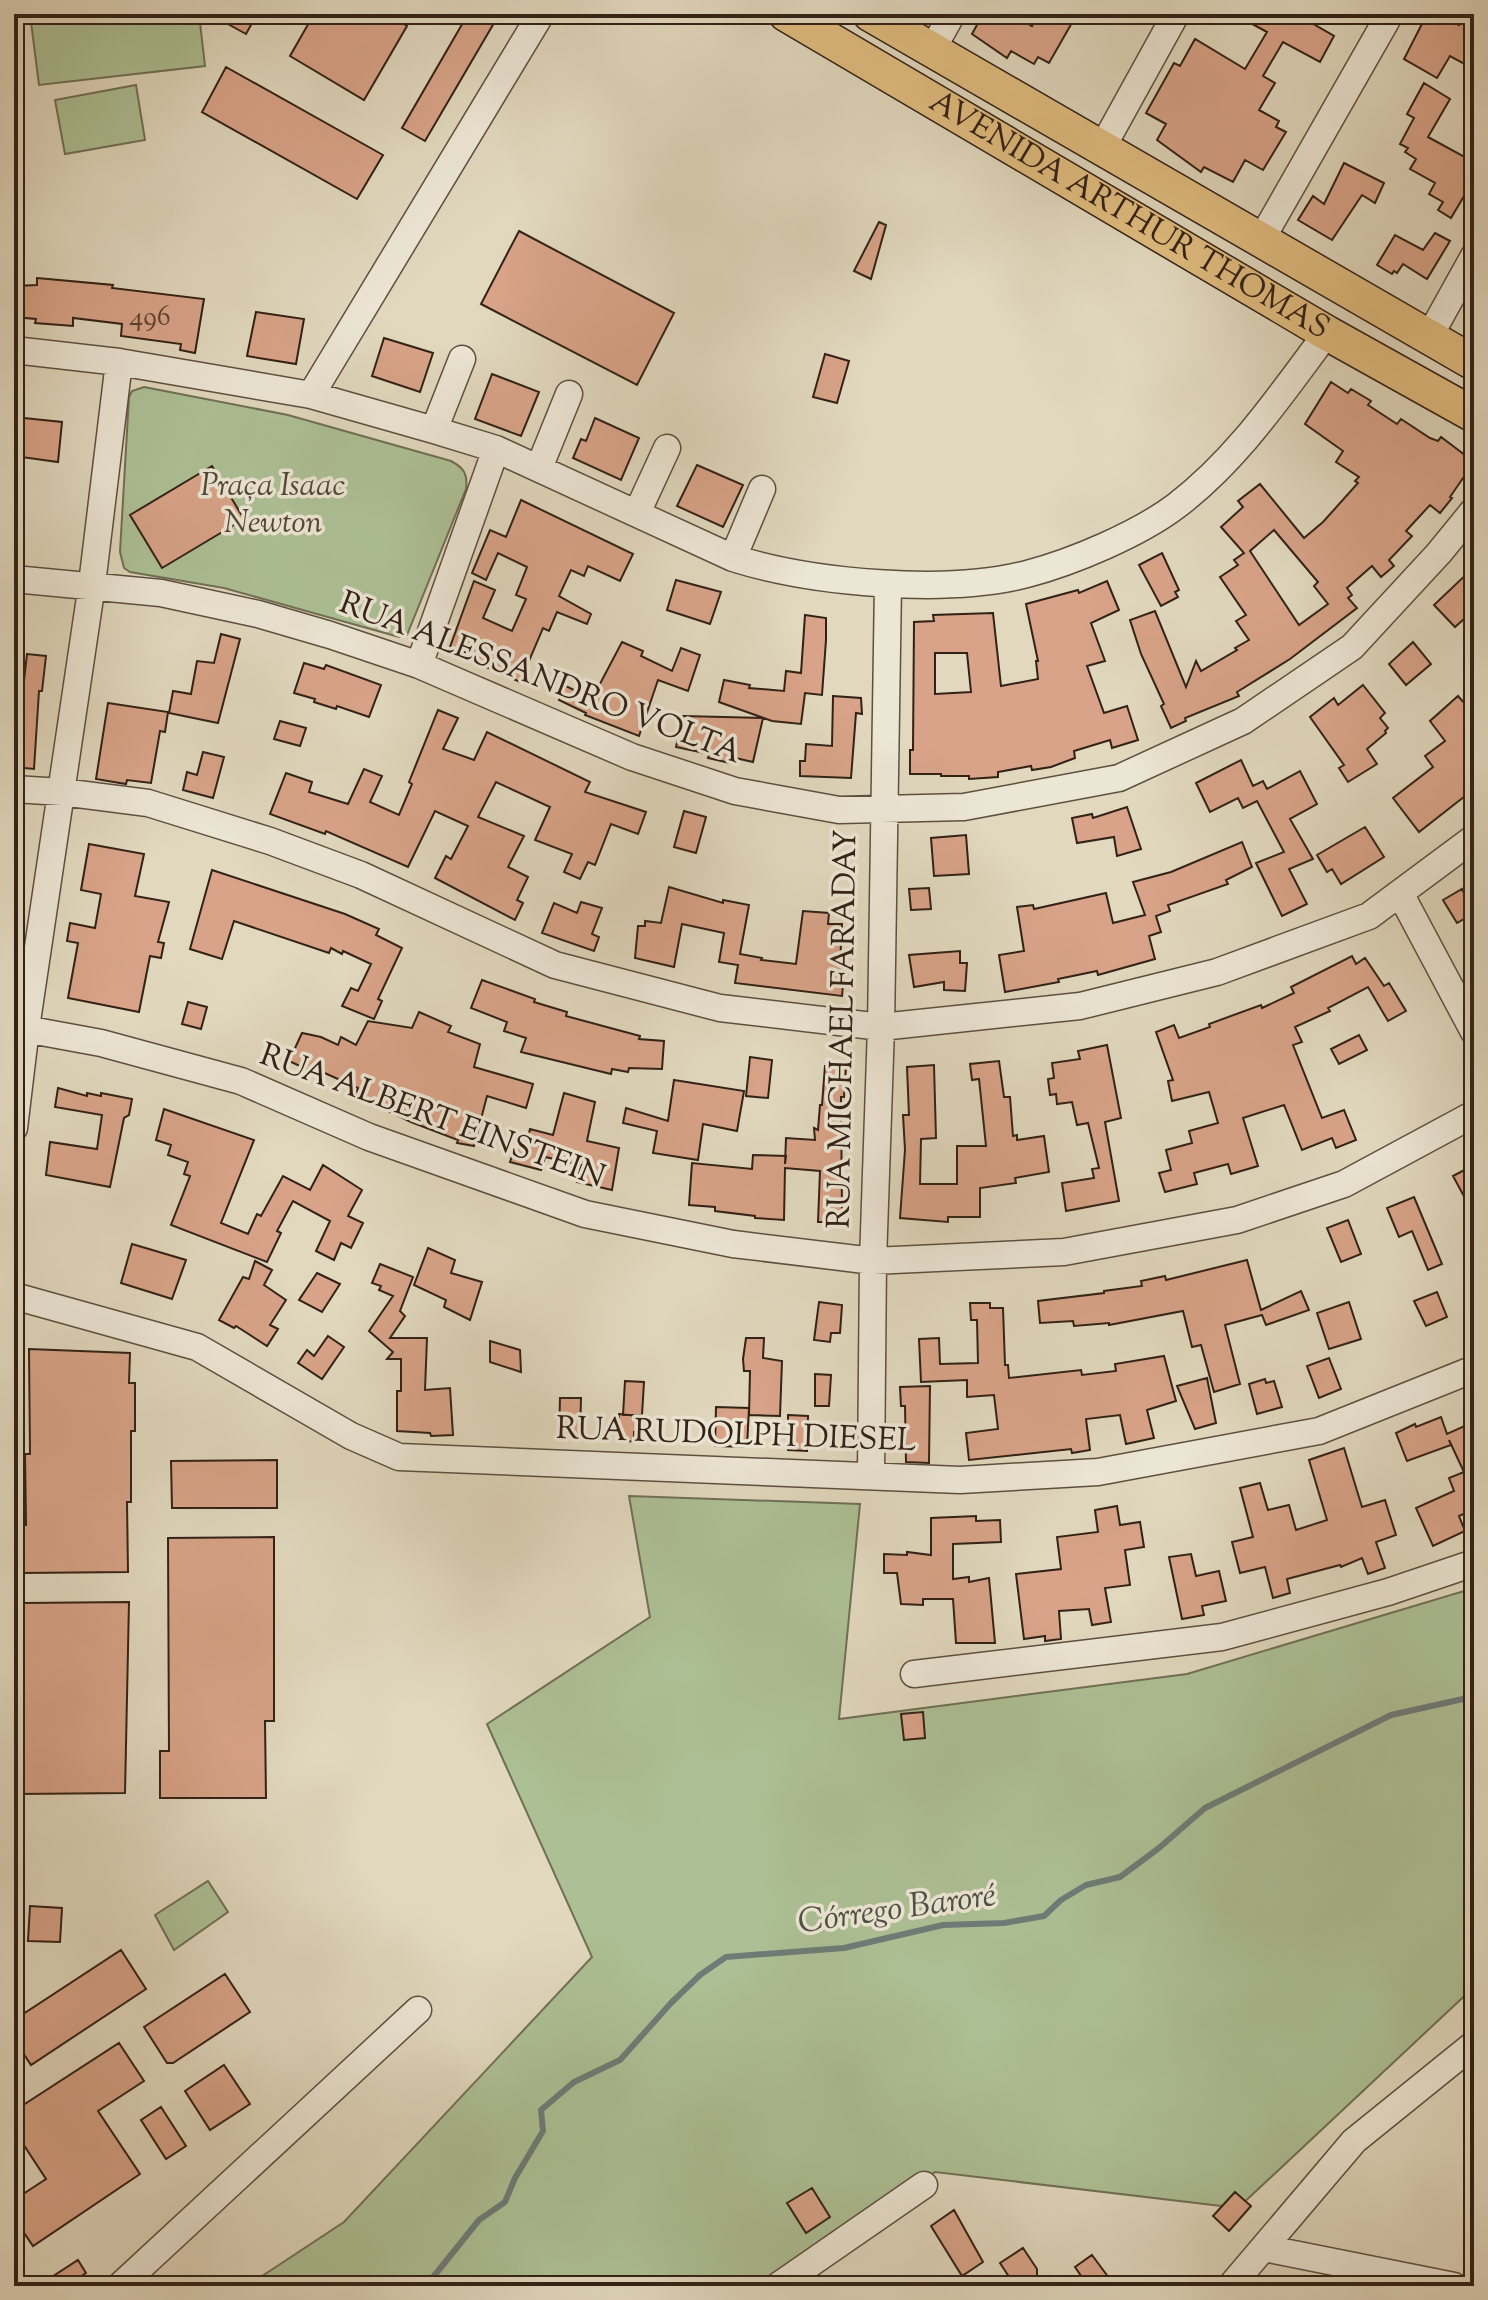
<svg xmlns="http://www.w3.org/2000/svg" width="1488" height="2300" viewBox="0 0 1488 2300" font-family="'Sorts Mill Goudy',serif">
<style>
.green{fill:#adc095;stroke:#707056;stroke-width:2}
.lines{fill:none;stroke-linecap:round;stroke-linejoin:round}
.stream{stroke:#6d7c77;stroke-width:6}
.building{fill:#d8a388;stroke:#322116;stroke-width:2;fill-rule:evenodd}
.minor-casing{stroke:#5e4f40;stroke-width:29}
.major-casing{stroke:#322116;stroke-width:37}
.minor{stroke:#ece6d5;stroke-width:26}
.major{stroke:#e0bc7f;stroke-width:34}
.labels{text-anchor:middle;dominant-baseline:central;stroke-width:7;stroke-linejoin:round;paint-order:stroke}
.number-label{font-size:28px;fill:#5c4232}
.street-label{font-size:32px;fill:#322116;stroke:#ece6d5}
.park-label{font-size:32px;font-style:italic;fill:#514936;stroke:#ece6d5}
.water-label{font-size:34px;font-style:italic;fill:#504f46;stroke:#ece6d5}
</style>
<rect width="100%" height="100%" fill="#e1d8be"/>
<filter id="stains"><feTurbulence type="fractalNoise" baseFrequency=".0025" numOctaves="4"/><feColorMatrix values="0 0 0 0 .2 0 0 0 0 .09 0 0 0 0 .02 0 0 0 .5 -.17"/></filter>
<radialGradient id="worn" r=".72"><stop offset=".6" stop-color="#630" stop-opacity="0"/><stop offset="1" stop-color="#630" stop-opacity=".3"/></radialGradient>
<path class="green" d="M30 14H199L205 66 39 85Z
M136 85 145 140 65 154 55 100Z
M144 387 288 415 451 461C464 468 468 474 466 489L407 635 399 637 224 588 130 572 124 568 120 552 129 397 132 391Z
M629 1496 860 1504 839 1719 1187 1674 1474 1588V1987L1238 2208 935 2172 762 2286H247L344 2222 592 1957 487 1724 650 1617Z
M208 1881 228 1912 174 1950 155 1915Z"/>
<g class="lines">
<path class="stream" d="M426 2286 479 2220 505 2202 515 2178 543 2131 541 2110 574 2082 620 2060 671 2003 700 1975 726 1957 844 1948 943 1925 1004 1923 1044 1916 1061 1900 1086 1885 1120 1877 1159 1848 1205 1808 1391 1715 1463 1699 1474 1691"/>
</g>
<path class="building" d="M210 14H257L246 34Z
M314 14H387L407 26 364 100 290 56Z
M468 14H479L494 23 425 141 402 128Z
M983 14H1011L1032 26 1038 14H1077L1049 63 1038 57 1034 64 1011 51 1007 58 972 34Z
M1234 14H1296L1334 36 1320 62 1283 42 1263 76 1275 83 1259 110 1279 121 1276 127 1286 132 1263 170 1245 160 1233 182 1204 167 1201 172 1157 140 1166 124 1146 113 1174 63 1180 66 1195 39 1245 69 1267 32Z
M1427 14H1438L1459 25 1460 22 1474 30V69L1450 56 1437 78 1404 59Z
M226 67 383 155 357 199 202 112Z
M1424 83 1450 99 1428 137 1474 162V179L1451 218 1438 210 1443 202 1429 194 1435 183 1410 169 1416 159 1405 152 1408 148 1400 144 1414 118 1407 114Z
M1344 163 1384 183 1375 203 1362 195 1332 240 1298 220 1313 196 1324 204Z
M879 222 886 225 871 279 854 271Z
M519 231 674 313 637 385 481 304Z
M1435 233 1450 241 1427 279 1403 264 1397 273 1394 271 1392 274 1377 265 1395 235 1423 250Z
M37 278 113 285 112 288 204 299 195 353 180 350 181 344 121 336 122 324 73 318V326L35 323 36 319 14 317V286L37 285Z
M256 312 304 319 296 364 247 356Z
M384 338 433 353 420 392 372 376Z
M825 354 849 361 837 403 813 397Z
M492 374 539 392 521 436 475 419Z
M1331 382 1348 393 1351 389 1371 401 1368 405 1397 424 1401 419 1430 438 1438 441 1441 437 1474 462 1450 497 1452 498 1440 513 1430 505 1406 531 1412 536 1389 560 1394 566 1381 577 1372 566 1347 588 1352 595 1348 598 1357 608 1290 659 1237 692 1239 696 1185 718 1186 721 1171 728 1161 706 1164 704 1141 654 1130 620 1155 611 1186 687 1196 661 1201 671 1237 650 1235 648 1249 640 1236 621 1246 615 1220 577 1238 565 1234 560 1244 553 1221 527 1243 507 1238 501 1260 484 1304 538 1323 522 1358 483 1355 481 1359 477 1336 462 1343 451 1305 424ZM1274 530 1318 582 1314 586 1328 604 1299 625 1250 551Z
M14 417 62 422 58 462 14 456Z
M595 418 639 438 621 480 573 458 581 439 586 441Z
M697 465 743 485 723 527 677 506Z
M212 466 244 519 162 568 130 515Z
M521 500 633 554 620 581 588 566 584 576 571 570 559 596 591 614 587 624 557 612 549 631 543 628 520 682 468 659 470 654 450 647 474 581 495 590 483 618 512 631 526 599 516 595 527 567 498 553 486 580 472 573 490 530 506 537Z
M1162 553 1179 590 1175 592 1178 597 1161 606 1139 565Z
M1474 567V610L1455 627 1434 605Z
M676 580 721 592 710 624 667 610Z
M1107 581 1119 610 1091 623 1105 661 1087 666 1104 713 1127 706 1138 740 1112 748 1110 740 1074 751 1075 758 1051 767 1032 770 1031 766 998 772V777L969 779V776H941V774H910V750H913L914 622 934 621 933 615 993 613 1001 686 1038 679 1036 661H1038L1026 604 1078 590 1079 593ZM935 653H967L971 692 935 694Z
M805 615 826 618V640L822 695 805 693 801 724 772 721 719 702 724 680 750 685 749 688 784 691 786 671 801 673Z
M221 634 240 639 218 723 169 713 173 691 191 694 197 661 214 663Z
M622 642 643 651 641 656 672 671 681 648 700 655 688 691 658 680 639 736 585 715 586 713 559 700 566 686 592 699Z
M1413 642 1431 664 1406 685 1389 664Z
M27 654 46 656 42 691H39L34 769 14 767V732L21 690H23Z
M304 663 324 669 326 665 381 685 369 717 337 706 336 709 314 702 315 699 294 693Z
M1363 685 1385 713 1380 718 1388 728 1385 731 1386 733 1367 749 1377 764 1348 782 1339 768 1344 765 1310 717 1334 698 1338 705Z
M1474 694V740L1465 748 1474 759V789L1419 832 1393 798 1433 767 1425 756 1445 741 1430 721 1458 696 1465 704Z
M833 696 861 698 862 714 856 713 851 778 800 776V761H805L806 744 832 746Z
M108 703 168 712 165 732 160 731 151 783 127 780 126 784 96 779Z
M438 710 458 718 443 749 474 760 487 732 590 782 585 792 646 812 638 834 611 824 595 865 588 862 580 879 564 872 572 854 535 840 550 807 496 782 478 817 524 836 508 867 528 877 517 900 523 903 515 920 435 878 446 856 451 859 468 826 435 811 408 867 326 831 325 834 270 814 286 773 312 782 309 792 348 804 364 769 382 776 370 802 399 815 412 784 409 782Z
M683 716 763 718 753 762 731 757 730 763 708 758 709 754 676 747Z
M280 721 306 728 300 746 274 739Z
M203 752 224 757 213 798 183 790 187 772 197 775Z
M1241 760 1253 786 1263 781 1267 789 1300 771 1317 804 1290 819 1313 859 1289 869 1307 904 1282 916 1256 863 1284 852 1257 801 1243 808 1238 798 1210 812 1196 783Z
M1127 807 1141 849 1117 856 1114 837 1077 843 1072 818 1092 814 1093 818Z
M684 811 706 817 696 853 674 847Z
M1365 827 1384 857 1341 884 1332 869 1327 872 1317 855Z
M966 835 969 874 934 876 931 838Z
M1242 842 1252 867 1226 880 1228 884 1168 905 1170 911 1156 916 1161 932 1149 936 1155 959 1098 975 1097 971 1058 979 1059 982 1005 992 999 955 1024 951 1017 907 1033 905 1034 909 1106 893 1113 923 1145 915 1133 882 1171 872Z
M89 844 144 854 135 896 169 902 158 942 164 943 161 958 150 956 139 1012 68 998 78 943 67 941 70 923 95 928 101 894 81 890Z
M212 870 345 914 379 929 376 935 402 948 378 999 382 1001 374 1019 342 1006 351 988 358 991 371 964 343 951 342 954 331 948 329 953 234 921 222 959 190 949Z
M669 887 723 903V900L749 905 740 954 762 958 761 960 796 964 803 911 829 913 828 924H842L840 964H845L842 996 735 983 738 965 719 962 724 933 682 924 674 967 635 958 638 926H645V921L661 923Z
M929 888 931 909 911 910 909 889Z
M1462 889 1474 913 1457 923 1443 900Z
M581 902 602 908 592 934 599 937 594 951 542 933 554 903 577 913Z
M960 951V963H967L965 991 944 990V982L914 987 909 955Z
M1352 956 1356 964 1365 958 1384 986 1389 983 1406 1011 1388 1021 1368 987 1328 1008 1330 1011 1295 1027 1302 1042 1293 1045 1322 1118 1344 1110 1356 1140 1336 1148 1332 1138 1302 1150 1284 1105 1243 1118 1258 1166 1231 1174 1228 1164 1194 1173 1197 1184 1165 1192 1159 1173 1171 1170 1166 1150 1192 1143 1189 1131 1218 1123 1209 1092 1172 1101 1168 1081 1173 1080 1156 1032 1174 1025 1179 1038 1210 1027 1209 1024 1261 1005 1262 1008 1294 993 1291 987Z
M482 980 535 999 534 1002 567 1012 566 1016 640 1036 639 1039 664 1041 662 1069 629 1068 628 1072 612 1069 611 1074 521 1052 526 1038 504 1031 507 1022 471 1008Z
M188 1002 207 1007 201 1029 182 1024Z
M419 1012 451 1026 448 1032 480 1044 474 1067 533 1084 526 1108 487 1096 474 1146 457 1143 458 1140 411 1122 355 1095 358 1088 318 1070 317 1074 289 1061 302 1033 321 1037 338 1045 341 1037 356 1045 368 1021 412 1028Z
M1359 1035 1367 1050 1339 1064 1331 1049Z
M1107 1045 1121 1118 1105 1122 1119 1201 1066 1211 1062 1183 1094 1178 1092 1169 1099 1168 1088 1123 1077 1125 1072 1102 1057 1104 1056 1094 1050 1095 1048 1079 1054 1078 1052 1063 1080 1059 1078 1051Z
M750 1057 772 1060 768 1098 746 1096Z
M999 1061 1004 1097H1010L1013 1136 1017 1135V1140L1044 1136 1049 1172 1015 1178 1016 1183 980 1188V1217H948V1222L900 1218 905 1150 903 1115H909L907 1067 934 1065 936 1138 921 1139 920 1184H957V1146H986L979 1079 972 1080 970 1064Z
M825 1066 846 1067 844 1097H841L842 1213 838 1222H818L820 1171 785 1168 784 1220 755 1218V1216L715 1211V1207L689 1205 692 1163 752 1169 753 1155 786 1156 785 1164 786 1138 815 1140 814 1128 818 1130 820 1105H822Z
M674 1080 744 1091 737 1131 703 1124 698 1160 653 1153 657 1131 623 1123 626 1108 668 1121Z
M58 1088 87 1096V1093L101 1096V1093L132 1099 129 1115 124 1118 110 1187 46 1175 50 1142 97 1149 102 1115 55 1107Z
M564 1093 595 1102 587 1141 619 1148 612 1190 577 1182 581 1165 545 1157 541 1170 510 1162 515 1147 525 1150 530 1129 553 1135Z
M164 1109 254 1140 221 1223 248 1234 257 1214 261 1216 283 1176 310 1190 323 1165 362 1190 348 1216 363 1223 351 1248 341 1243 334 1260 316 1251 330 1221 293 1201 277 1231 281 1233 267 1262 171 1225 190 1176 184 1174 188 1162 168 1155 171 1145 156 1140Z
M1474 1165V1215L1453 1176Z
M1414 1197 1442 1264 1428 1270 1412 1231 1399 1237 1387 1208Z
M1348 1220 1361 1254 1341 1262 1327 1228Z
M132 1244 186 1260 172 1299 121 1283Z
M428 1248 455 1260 451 1273 482 1282 470 1320 444 1307 446 1300 414 1285Z
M1247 1260 1261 1310 1301 1291 1309 1310 1266 1325 1262 1315 1225 1325 1240 1384 1214 1392 1201 1345 1192 1347 1183 1311 1109 1325V1323L1074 1326 1073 1321 1040 1323 1038 1301 1104 1293V1291L1142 1286 1141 1281 1165 1276 1166 1280Z
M255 1261 272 1270 264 1285 286 1300 270 1325 278 1329 267 1346 236 1326 234 1328 219 1320 243 1277 249 1279Z
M380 1264 413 1277 400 1311 405 1316 390 1338H427L425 1390 450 1388 453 1435 431 1436 430 1433 397 1431V1391H401V1359H387L393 1352 369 1331 393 1296 379 1290 381 1286 372 1283Z
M317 1273 340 1284 322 1312 299 1300Z
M1437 1292 1447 1317 1426 1326 1414 1301Z
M819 1302 842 1305 840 1333H831L830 1342 814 1340Z
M1349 1302 1361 1339 1329 1349 1317 1313Z
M970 1303H990V1308H1003L1005 1365H1008L1009 1378 1081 1370 1082 1375 1116 1371 1115 1364 1164 1356 1176 1401 1147 1410 1154 1438 1126 1444 1120 1415 1086 1419 1090 1450 1072 1453 1071 1449 969 1460 966 1433 998 1429 994 1395 967 1397V1380L921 1382 919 1339 939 1338 940 1364 978 1363 977 1320H971Z
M328 1336 344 1347 322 1379 298 1363 307 1350 314 1356Z
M746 1338H764L763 1358 782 1361 780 1416 749 1415 750 1371H744L743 1359Z
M490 1341 520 1350 521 1372 490 1362Z
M29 1349 130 1353 129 1383H135V1431H131V1502H127L128 1572 22 1573V1525H26L25 1454H30Z
M1329 1358 1341 1389 1319 1398 1307 1366Z
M815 1374 831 1375 829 1406H815Z
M1207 1378 1216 1423 1195 1429 1177 1386Z
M1265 1379 1266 1383 1274 1381 1282 1407 1257 1414 1249 1384Z
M625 1381 644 1382 642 1415H623Z
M930 1386 929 1463 906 1462 905 1406H901L900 1387Z
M560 1398H581L580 1436H559Z
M716 1407 749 1408 747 1447 715 1446Z
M619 1414 638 1416 637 1432H634V1441L618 1442Z
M788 1415 808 1416 807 1451 788 1450Z
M1441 1417 1447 1434 1469 1424 1474 1435V1509L1459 1516 1465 1531 1433 1546 1416 1508 1454 1491 1449 1478 1464 1472 1449 1440 1451 1445 1407 1461 1396 1433 1415 1424 1416 1427Z
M1344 1448 1362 1507 1385 1500 1396 1535 1376 1542 1385 1568 1368 1574 1362 1558 1341 1567 1340 1565 1287 1579 1290 1593 1273 1598 1265 1567 1240 1573 1232 1542 1253 1537 1240 1488 1260 1483 1268 1510 1289 1505 1296 1530 1327 1520 1309 1460Z
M277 1460V1508H172L171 1461Z
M1117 1506 1120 1525 1140 1522 1144 1547 1125 1550 1130 1585 1105 1588 1111 1622 1092 1625 1089 1609 1059 1611 1061 1639 1045 1641V1636L1024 1639 1016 1574 1061 1569 1057 1537 1098 1532 1095 1510Z
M976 1516V1521L1000 1520 1001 1542 953 1544V1579L969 1577V1582L989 1578 995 1643H956L953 1599H923V1605L901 1604 897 1573H884V1554L907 1555V1552L931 1555V1518Z
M274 1537V1721H265L266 1798H160V1751H169L168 1538Z
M1191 1554 1196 1576 1219 1571 1226 1601 1202 1606 1204 1615 1182 1619 1169 1557Z
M129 1602 125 1793 19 1794V1746H22L23 1603Z
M923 1712 925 1738 904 1740 901 1714Z
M30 1906 62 1908 60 1942 28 1941Z
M121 1950 146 1989 31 2065 14 2039V2020Z
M225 1974 250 2012 173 2063H167L144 2027Z
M119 2043 144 2081 98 2111 140 2174 33 2246 14 2218V2200L46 2179 14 2130V2111Z
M224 2065 250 2104 210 2130 185 2091Z
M161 2107 186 2146 166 2159 141 2120Z
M812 2188 830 2217 806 2233 787 2203Z
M1235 2192 1251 2206 1229 2231 1213 2216Z
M954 2210 983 2262 962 2276 931 2226Z
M1023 2248 1037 2269V2275L1031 2279 1035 2286H1015L1000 2263Z
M1092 2255 1109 2278 1098 2286H1088L1075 2267Z
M78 2260 86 2273 66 2286H38Z"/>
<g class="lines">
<defs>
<path id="minor" d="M932 50 952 14
M1102 148 1176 14
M1261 240 1390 14
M1429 337 1474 256
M14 350 119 362 311 395 434 430 496 449 733 558C812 583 947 595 1027 574 1073 562 1139 534 1176 506 1238 459 1281 394 1327 333
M311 395 541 14
M434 430 462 359
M539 468 569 394
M637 513 667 448
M733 558 762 489
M14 579 161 593 258 614 330 635 419 665 632 757 735 791 839 810 964 807 1119 778 1243 721 1352 647 1439 553 1474 510
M419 665 496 449
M14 789 62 792 148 803 270 841 361 875 555 965 720 1008 881 1027 1080 1006 1217 972 1369 916 1474 838
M1400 893 1474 1032
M14 1027 101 1043 241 1081 369 1137 585 1214 733 1244 873 1261 1064 1252 1237 1220 1344 1184 1474 1114
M14 1128 26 1028 92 584 119 362
M14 1296 197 1347 351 1436 399 1457 960 1480 1098 1472 1319 1431 1474 1369
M871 1475 873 1261 881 1027 888 584
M914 1674 1222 1637 1388 1592 1474 1563
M1264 2248 1454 2286
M120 2286 418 2010
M778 2286 924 2185
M1231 2286 1354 2141 1474 2044"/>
<g id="major">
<path id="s1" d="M786 14 1327 333 1474 415"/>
<path d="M870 14 1474 363"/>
</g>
</defs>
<use href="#minor" class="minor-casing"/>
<use href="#major" class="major-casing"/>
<use href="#minor" class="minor"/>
<use href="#major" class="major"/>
</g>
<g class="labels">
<g class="number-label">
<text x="150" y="318">496</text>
</g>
<g class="street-label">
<text stroke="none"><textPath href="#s1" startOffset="398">AVENIDA ARTHUR THOMAS</textPath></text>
<text transform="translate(540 679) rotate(21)">RUA ALESSANDRO VOLTA</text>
<text transform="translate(844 1029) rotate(-89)">RUA MICHAEL FARADAY</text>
<text transform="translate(432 1117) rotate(20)">RUA ALBERT EINSTEIN</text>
<text transform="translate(736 1436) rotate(2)">RUA RUDOLPH DIESEL</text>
</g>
<g class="park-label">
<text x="273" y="487">Praça Isaac<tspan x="273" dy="37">Newton</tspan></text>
</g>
<g class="water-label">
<text transform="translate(897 1910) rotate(-8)">Córrego Baroré</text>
</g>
</g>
<rect width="1488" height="2300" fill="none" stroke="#e1d8be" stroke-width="48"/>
<rect x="16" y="16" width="1456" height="2268" fill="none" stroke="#322116" stroke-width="4"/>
<rect x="24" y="24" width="1440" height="2252" fill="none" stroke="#322116" stroke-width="2"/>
<rect width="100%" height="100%" filter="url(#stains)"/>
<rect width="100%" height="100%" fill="url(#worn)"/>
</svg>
